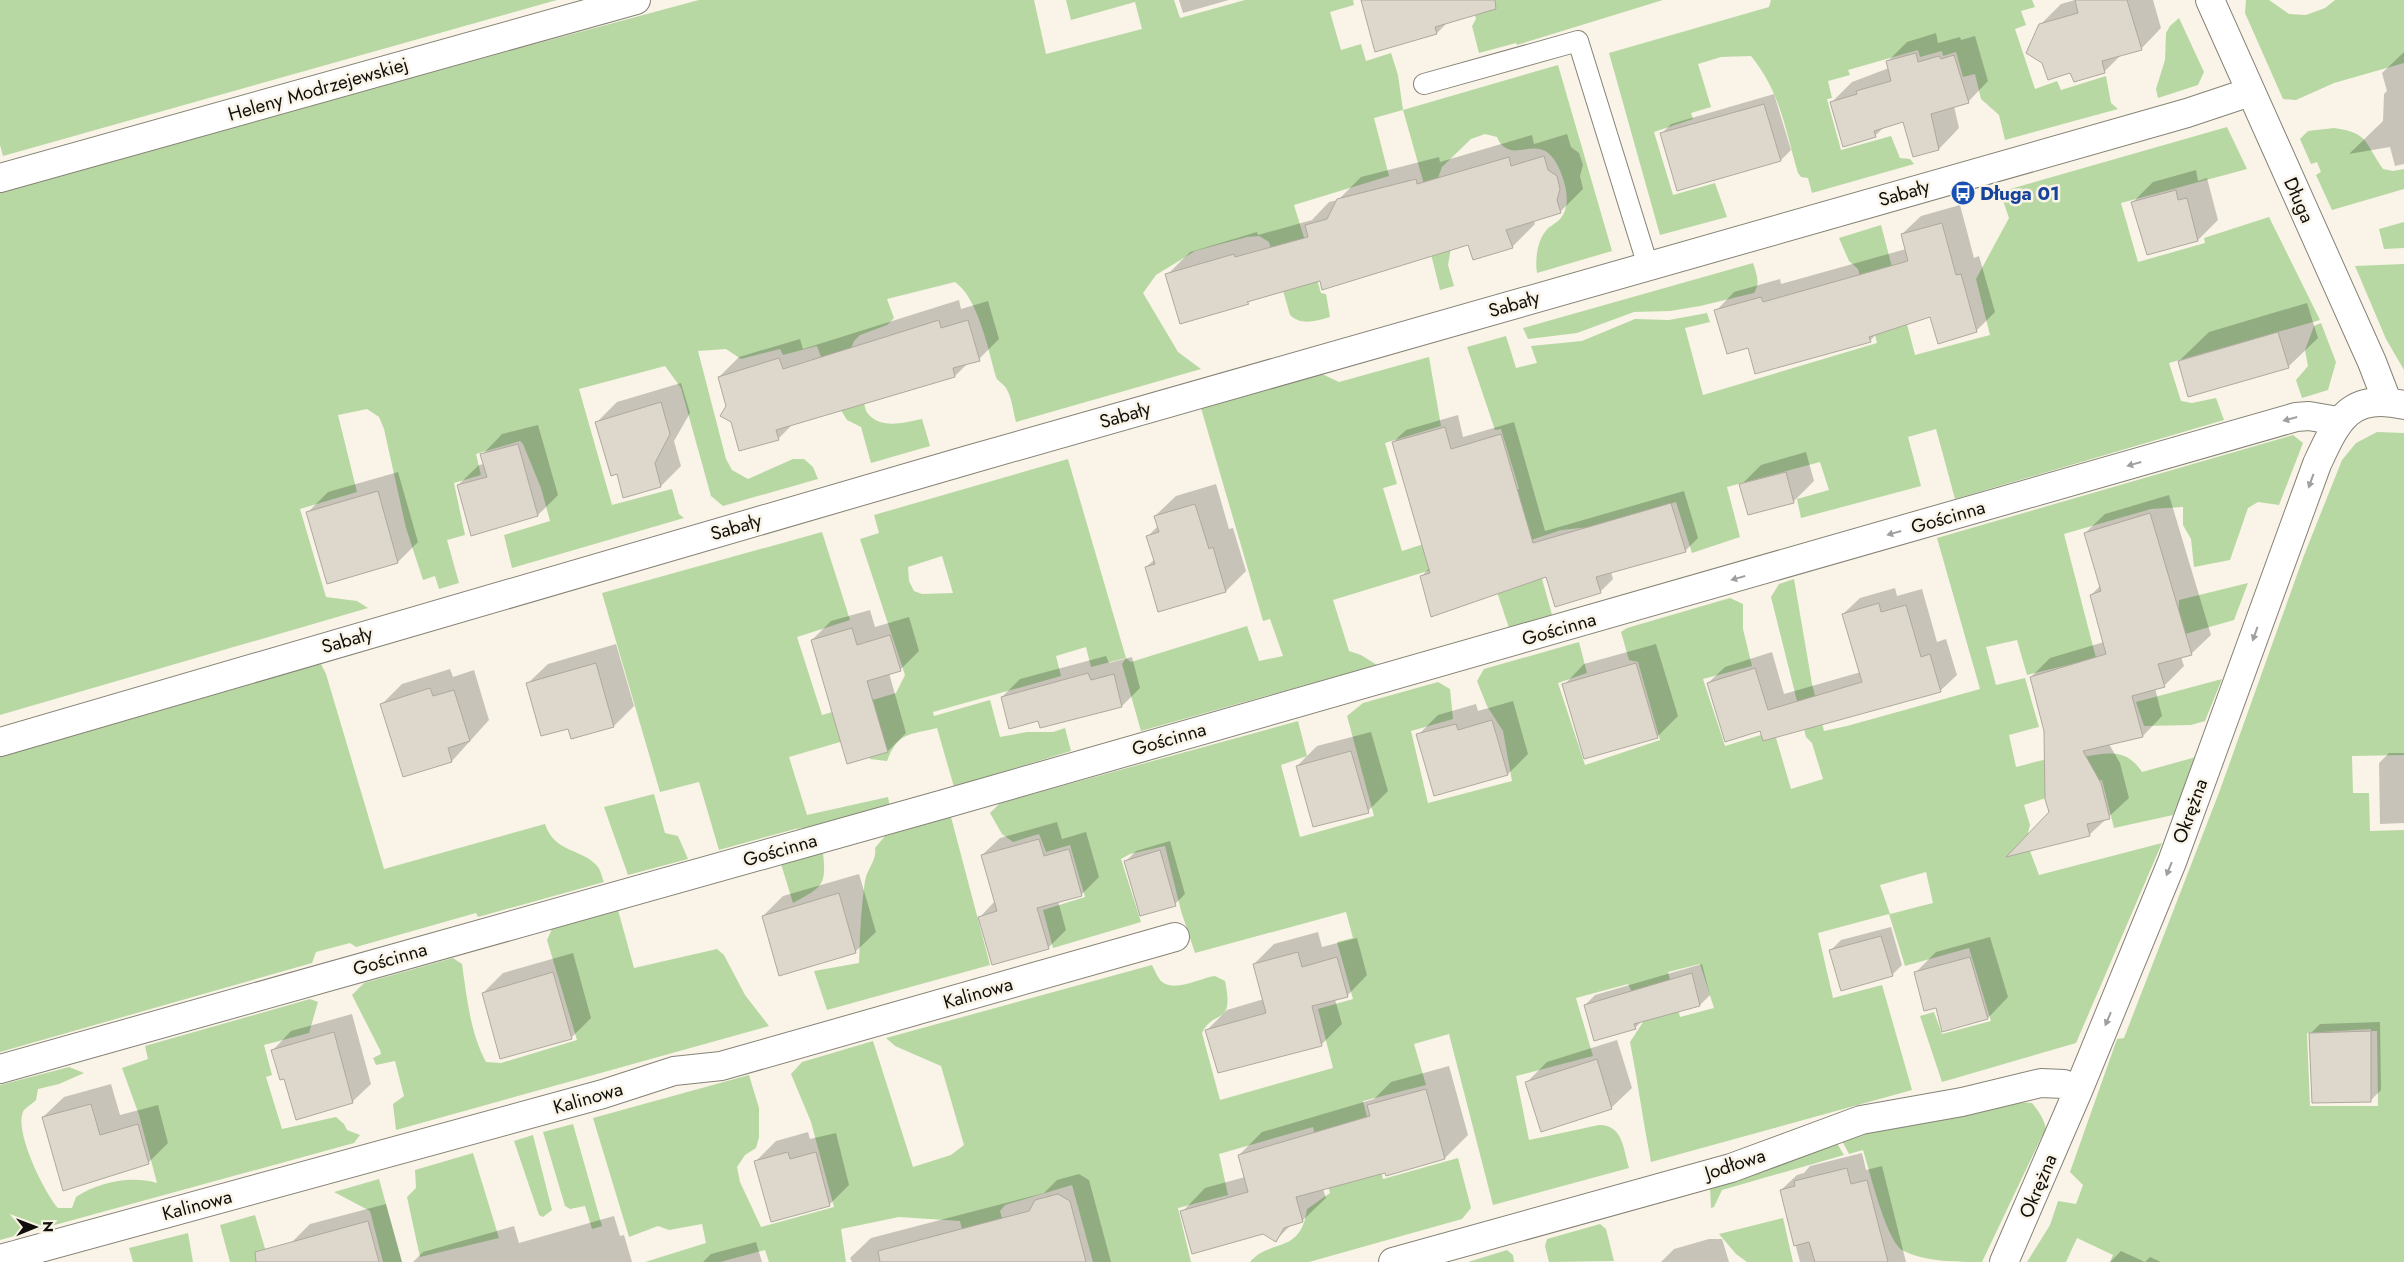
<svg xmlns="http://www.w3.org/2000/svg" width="2404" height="1262" viewBox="0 0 2404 1262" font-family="Jost,sans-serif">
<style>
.green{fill:#b7d8a2;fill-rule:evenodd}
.shadow{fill:#0003}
.building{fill:#ddd8cb;stroke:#aea99d}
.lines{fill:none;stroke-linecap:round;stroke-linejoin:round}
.service-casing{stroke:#868276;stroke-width:22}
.minor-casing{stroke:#868276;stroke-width:30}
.service{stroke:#fff;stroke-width:20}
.minor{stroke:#fff;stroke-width:28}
.oneway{fill:#a09f9d}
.labels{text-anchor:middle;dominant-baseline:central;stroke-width:5;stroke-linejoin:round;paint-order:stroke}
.street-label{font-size:19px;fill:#110f0b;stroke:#f9f4e7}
.transit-label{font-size:19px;font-weight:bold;fill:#164399;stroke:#f9f4e7;text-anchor:start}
</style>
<rect width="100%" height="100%" fill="#f9f4e7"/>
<path class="green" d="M0 0H557L3 156 0 145Z
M699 0H1034L1046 54 1142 29 1135 2 1071 20 1066 0H1174L1180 18 1245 0H1353L1354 5 1330 12 1341 50 1361 44 1366 61 1391 53 1398 75 1403 110 1558 65 1612 251 1537 273C1535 261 1537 242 1545 232 1548 227 1555 224 1559 220 1571 208 1567 188 1561 173 1544 129 1519 161 1503 146 1500 144 1498 139 1497 137L1485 134 1471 139 1442 167 1438 178 1451 248 1448 265 1454 286 1440 290 1431 254 1429 202 1403 110 1374 118 1389 176 1294 205 1321 293 1326 294 1330 317C1315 321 1302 326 1290 315L1269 242 1259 236 1247 237 1195 251 1156 275 1143 293 1178 352 1201 369 1016 422C1013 412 1012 397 1006 388 1003 383 998 382 996 377 988 349 978 298 955 282L887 299 894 318 887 325 860 335 854 341 850 351 866 411C878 430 903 423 922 419L930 446 871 463 861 427 847 420 839 407 817 346 783 355 780 349 741 359 726 349 698 351 726 459 732 470 748 479 793 459H804L813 467 818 479 723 506 711 496 681 388 665 366 579 389 612 505 672 489 679 514 684 518 512 568 504 535 550 521 541 488 523 444 520 441 476 454 481 475 454 483 465 535 447 540 459 583 439 589 435 576 423 580 406 528 384 429 379 417 367 409 338 415 357 492 300 509 326 597 357 601 368 608 0 715V188Z
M1471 0H1663L1517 45 1516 43 1479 53 1472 26 1476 19Z
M1771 0H2032L2035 7 2021 11 2026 25 2015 29 2035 89 2057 81 2061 90 2106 76 2111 103 2118 109 2005 140 1999 115 1981 99 1975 74 1963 77 1956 52 1943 56 1942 51 1920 57 1918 50 1848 70 1850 75 1828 81 1832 98 1827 99 1841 150 1891 136 1900 158 1910 159 1914 164 1812 193 1808 178 1801 177 1798 173C1785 129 1781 93 1751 56L1721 57 1698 64 1711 107 1691 113 1693 119 1654 132 1673 195 1715 183 1727 217 1660 235 1609 53 1769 7Z
M2246 0H2269L2289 14 2306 15 2325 8 2335 0H2404V63L2334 83 2296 100 2283 99 2245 13Z
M2179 18 2204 72 2198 85 2158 98 2156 89 2165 60 2166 33 2170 26Z
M2227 127 2247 169 2121 203 2138 262 2205 243 2204 238 2269 217 2320 320 2169 363 2181 401 2192 403 2216 398 2224 420 1955 499 1936 429 1908 437 1921 486 1801 518 1797 499 1829 490 1820 462 1727 487 1740 537 1692 553 1676 502 1590 527 1561 530 1531 540 1553 618 1509 628 1493 580 1503 548 1333 600 1349 651 1361 655 1377 665 1141 731 1122 664 1126 658 1091 667 1086 647 1056 656 1061 676 933 712 934 716 990 700 1000 737 1027 732H1053L1065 728 1071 751 954 787 937 728C909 735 898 732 887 761L870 759 864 735 789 757 807 815 888 797 890 807 811 827 795 829 719 850 699 782 660 792 602 593 822 532 850 620 797 637 822 715 896 693 905 675 860 539 879 533 874 515 1068 459 1126 658 1131 662 1247 626 1259 661 1283 656 1270 619 1263 621 1201 408 1322 374 1339 382 1429 357 1441 426 1385 443 1397 484 1383 488 1402 551 1477 527 1471 505 1519 489 1501 429 1495 430 1467 347 1506 336 1516 368 1537 363 1531 346 1582 341 1635 319 1669 320 1707 313 1710 322 1685 328 1703 395 1877 343 1858 269 1849 261 1839 238 1881 225 1915 355 1990 335 1976 279 2009 218 2000 192ZM942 556 953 593 922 594 914 591 909 581 908 567Z
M2334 128C2369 133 2364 142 2383 169L2393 171 2404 169V189L2332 210 2316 175 2321 172 2317 162 2311 164 2300 139 2308 131Z
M2404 222V248L2384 249 2379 229Z
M1753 263C1756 273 1761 283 1754 293L1700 306 1670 311 1634 312 1577 333 1528 339 1523 328Z
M2404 264V370L2386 339 2355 266Z
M2321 323 2336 362 2328 390 2302 398 2296 380 2308 366 2305 350 2314 326Z
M2377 432 2404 433V755L2352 756 2353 793H2369L2370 831 2404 830V1262H2110L2113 1255 2077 1238 2066 1262H2027L2050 1225 2058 1201 2076 1204 2083 1185 2070 1172 2117 1039 2124 1038 2220 790 2303 558 2342 460 2356 443ZM2371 1029V1031H2377L2378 1106H2310L2307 1033Z
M2293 435 2303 443 2279 505 2258 502 2248 508 2230 560 2194 567 2191 539 2183 525V507L2151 509 2064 534 2096 658 2027 675 2017 640 1986 647 1996 685 2025 678 2039 727 2009 735 2016 767C2032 763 2048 758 2065 756 2070 756 2075 757 2080 757 2106 754 2125 746 2142 772L2196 757 2173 815 2114 828 2102 780 2024 805 2030 825 2028 833 2030 851 2039 875 2162 843 2076 1043 1942 1082 1920 1016 1934 1012 1942 1034 1991 1021 1969 948 1905 966 1889 914 1818 933 1833 998 1882 985 1912 1090 1651 1162C1643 1122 1638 1082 1630 1042L1645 1019 1628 984 1576 998 1593 1056 1516 1076 1529 1140 1599 1125C1623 1125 1623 1148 1629 1168L1493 1205 1449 1034 1414 1044 1426 1085 1363 1101 1383 1179 1458 1158 1471 1208 1462 1219 1309 1262H1250C1270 1238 1301 1255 1307 1209L1330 1193 1313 1127 1219 1154 1228 1195 1178 1208 1191 1262H1093L1072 1185 1005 1205 1000 1211 1015 1262 968 1256 960 1221 899 1217 841 1229 846 1262H769L765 1250 720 1262H645L706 1243 702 1224 669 1230 658 1226 629 1237 593 1118 749 1075 759 1108V1137L756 1148 745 1155 737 1167 740 1182 761 1227 834 1207 811 1122 791 1074 802 1062 873 1041 913 1167 951 1155 964 1145 941 1066 895 1046 886 1038 1152 965C1154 969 1157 976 1160 980 1174 994 1199 978 1215 976L1225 981C1235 1028 1213 1008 1202 1033L1220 1100 1333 1068 1318 1009 1353 999 1337 942 1353 938 1346 912 1195 953 1181 911 1165 846 1130 854 1121 859 1141 922 1053 948 1043 910 1085 897 1070 845 1046 852 1039 834 1013 842 1002 834 990 813 1000 803 1298 721 1307 756 1281 765 1300 837 1374 816 1347 716 1363 703 1438 682 1450 689 1453 719 1411 731 1428 803 1512 781 1503 731 1487 706 1477 681 1484 669 1579 642 1587 673 1558 683 1585 765 1660 740 1638 662 1629 660 1621 632 1627 628 1730 598 1743 604V629L1752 666 1703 679 1725 746 1774 731 1791 789 1823 779 1812 743 1806 737 1771 597 1779 584 1794 579 1812 684 1824 731 1847 726 1980 689 1937 538ZM1926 872 1933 903 1890 914 1880 885ZM1700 964 1714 1008 1680 1017 1668 972Z
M2248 583 2234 620 2178 636 2179 600Z
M321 664 326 674 384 869 545 824C555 854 583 848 598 867 601 871 602 878 604 882L478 917 476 913 356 947 350 943 316 952 312 963 0 1052V752Z
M2222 679 2205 721 2191 725 2144 726 2136 702Z
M654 794 665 833 678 836 688 859 628 875 604 807Z
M951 817 990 965 827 1010 814 971 859 963C860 935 861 908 865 881 867 868 877 861 875 848L885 836Z
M823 853C827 887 821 887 793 903L781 864Z
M618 910 634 968 717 949 724 955 745 995 769 1026 396 1130 393 1104 404 1096 395 1061 376 1065 373 1058 381 1054 380 1050 352 995 364 983 453 958 462 964C467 998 470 1032 486 1062L501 1063 577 1040 547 940 552 929Z
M310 999 318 1002 309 1033 264 1045 272 1075 266 1077 282 1129 336 1117 344 1124 347 1130 360 1135 354 1143 0 1240V1085L69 1067 84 1073 59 1084 38 1089 36 1100C33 1103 27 1107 24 1110 12 1128 45 1194 58 1208H72L76 1197C98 1182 131 1175 157 1183L139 1115 122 1068 148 1059 145 1046Z
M2016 1102 2032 1103C2043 1116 2048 1127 2047 1144L2042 1136 1982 1262C1956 1262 1924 1262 1902 1250 1886 1239 1870 1172 1863 1150L1849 1154 1840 1137 1858 1131 1965 1116Z
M573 1124 602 1226 592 1229 585 1206 570 1209 565 1206 543 1132Z
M533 1135 552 1210 543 1217 539 1215 514 1141Z
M1835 1140 1844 1155 1722 1190 1714 1207 1711 1208 1710 1188 1755 1174Z
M473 1153 499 1238 420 1257 407 1197 416 1188 415 1170Z
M379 1179 402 1262H383L370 1211 334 1192Z
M255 1215 269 1262H230L220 1225Z
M1783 1218 1793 1262H1747L1736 1254 1719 1234Z
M1600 1224 1606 1229 1614 1261 1549 1262 1545 1246 1547 1239Z
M188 1233 193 1262H133L129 1248Z
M1507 1250 1513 1255 1514 1262H1468Z"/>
<path class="shadow" d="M1179 0H1229L1183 13Z
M1362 0H1485L1448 22 1437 33 1376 50Z
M2075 0H2153L2161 28 2141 49 2122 54 2104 72H2071L2040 25 2061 4Z
M1936 33 1938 43 1960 37 1961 40 1975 36 1988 81 1968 102 1954 106 1959 128 1939 149 1914 155 1904 121 1885 126 1875 136 1832 102 1852 82 1889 68 1887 62 1907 42Z
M2404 52V164L2395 166 2390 147 2349 154 2383 121 2384 94 2387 91 2382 73Z
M1774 94 1791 150 1781 160 1677 189 1661 134 1671 124Z
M1567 134 1571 147 1579 153 1583 165 1580 176 1583 189 1560 212 1534 220 1535 224 1512 247 1469 244 1321 280 1252 299 1248 303 1167 275 1190 252 1257 232 1258 235 1312 220 1329 202 1338 200 1361 177 1439 157 1440 162 1532 135 1534 144Z
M2196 170 2198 181 2207 178 2218 220 2198 240 2133 202 2153 182Z
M1960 205 1974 258 1979 256 1995 312 1976 331 1931 315 1878 332 1870 341 1749 346 1716 311 1734 292 1780 279 1781 284 1906 249 1902 234 1921 216Z
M959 300 961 309 988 301 999 339 979 359 968 363 955 376 794 423 778 439 727 406 719 377 739 357 800 339 803 349Z
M2307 303 2318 338 2288 367 2179 361 2209 332Z
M681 383 690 413 674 441 681 466 661 486 624 496 618 473 597 422 617 402Z
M1458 415 1463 437 1514 422 1545 531 1684 491 1698 538 1685 551 1611 572 1613 579 1600 592 1546 575 1421 577 1430 567 1393 442 1406 430Z
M538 425 558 495 538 515 458 485 479 465 484 464 482 455 502 434Z
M1806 452 1814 481 1793 502 1741 485 1761 465Z
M398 472 418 542 398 562 308 512 328 492Z
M1216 484 1229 529 1233 528 1246 571 1226 591 1146 567 1155 559 1148 536 1158 526 1155 516 1176 496Z
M2169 495 2211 635 2191 654 2181 657 2184 666 2164 686 2155 688 2162 716 2143 736 2109 744 2120 763 2129 798 2089 835 2051 812 2045 731 2031 677 2050 658 2104 642 2091 595 2101 585 2085 533 2105 514Z
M1895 588 1897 596 1922 589 1937 642 1946 639 1957 675 1940 691 1761 730 1708 683 1725 667 1772 652 1784 694 1861 672 1843 614 1860 598Z
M870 610 875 627 909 617 919 651 900 670 889 673 906 733 888 751 812 640 831 621Z
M616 644 634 706 614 726 569 727 527 684 548 664Z
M1656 644 1678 716 1657 737 1564 685 1584 664Z
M1106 656 1109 663 1132 657 1140 688 1122 706 1041 727 1039 719 1002 697 1020 679Z
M450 669 453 677 474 670 489 720 452 761 382 704 402 684Z
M1513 701 1528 754 1508 774 1435 795 1418 735 1438 715 1476 704 1478 711Z
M1371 732 1388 791 1368 811 1297 766 1317 746Z
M2389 753H2404V823L2380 824 2379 763Z
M1057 822 1062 839 1086 832 1099 877 1081 895 1058 901 1066 930 1049 947 993 963 980 917 995 901 982 855 1000 838Z
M1170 841 1185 894 1175 904 1126 861 1136 851Z
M859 874 876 932 855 952 763 916 783 896Z
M1891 927 1902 965 1892 975 1831 950 1841 940Z
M1318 932 1322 947 1357 938 1367 975 1347 996 1335 999 1342 1024 1322 1044 1219 1072 1207 1030 1227 1010 1264 999 1254 964 1274 944Z
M1990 937 2008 997 1988 1018 1943 1030 1936 1006 1916 972 1936 952Z
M573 953 591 1018 571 1038 483 993 503 973Z
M1702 964 1710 995 1700 1005 1643 1020 1635 1028 1585 1005 1595 995Z
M352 1014 371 1084 352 1102 285 1077 273 1050 291 1031Z
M2380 1022 2381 1090 2371 1100 2310 1034 2320 1024Z
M1617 1040 1632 1088 1611 1108 1527 1082 1547 1062Z
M1449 1066 1468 1135 1445 1158 1386 1171 1323 1189 1326 1198 1302 1221 1292 1224 1276 1240 1263 1233 1182 1212 1205 1188 1245 1177 1239 1155 1262 1132 1374 1099 1391 1082Z
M111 1084 120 1115 158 1105 168 1143 148 1163 43 1117 64 1097Z
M808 1132 810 1139 836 1133 849 1185 829 1205 756 1161 776 1141Z
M1862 1153 1866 1170 1882 1166 1906 1262H1800L1781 1190 1797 1175 1804 1173 1810 1166Z
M1079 1174 1089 1180 1111 1262H852L850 1258 871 1238 1044 1193 1057 1180Z
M386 1204 402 1262H298L292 1242 310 1224Z
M614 1216 620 1236 624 1235 632 1262H413L423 1252 514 1226 519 1243Z
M1709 1239H1722L1729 1262H1661L1674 1249Z
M756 1242 762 1262H703L711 1254Z
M2121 1251 2145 1262 2150 1257 2161 1262H2110Z"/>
<path class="building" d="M1361 0H1495L1496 9 1435 27 1437 34 1375 52Z
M2075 0H2127L2142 50 2102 61 2105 73 2074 82 2070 73 2048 80 2042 63 2026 53 2039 24 2078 13Z
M1916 53 1918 62 1939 56 1941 59 1954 55 1969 103 1931 114 1939 150 1913 157 1903 122 1874 131 1876 137 1843 147 1830 102 1857 94 1856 91 1891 81 1886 61Z
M1764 104 1781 161 1677 191 1660 133Z
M1544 156 1548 170 1557 176 1560 189 1557 200 1561 213 1506 230 1513 248 1473 260 1468 245 1322 290 1320 281 1247 302 1249 304 1180 324 1165 274 1234 254 1235 257 1308 237 1305 225 1327 219 1337 199 1416 179 1417 184 1509 157 1511 166Z
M2176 190 2178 200 2187 198 2198 241 2147 255 2131 202Z
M1942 223 1956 275 1961 274 1977 332 1938 344 1930 317 1869 337 1871 342 1755 374 1748 348 1727 354 1714 310 1761 297 1763 302 1908 261 1901 234Z
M939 320 941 328 968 320 980 361 953 368 955 377 776 430 779 440 739 451 731 422 720 416 726 406 718 377 779 358 783 369Z
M2278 332 2289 368 2188 397 2178 361Z
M661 402 670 434 655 463 661 487 623 498 617 474 611 476 595 422Z
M1445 427 1451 449 1501 434 1533 543 1671 503 1686 552 1596 577 1601 593 1555 607 1546 577 1431 617 1420 576 1430 573 1392 442Z
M518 444 538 516 471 536 457 485 487 477 480 454Z
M1786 472 1794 503 1748 515 1739 484Z
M378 491 398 563 327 584 306 512Z
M1195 504 1209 549 1213 547 1226 592 1158 612 1145 567 1155 564 1146 536 1159 532 1154 516Z
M2150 513 2192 655 2158 664 2165 687 2132 696 2143 737 2083 751 2101 783 2110 819 2087 824 2090 836 2006 857 2049 812 2045 799 2044 731 2030 677 2106 654 2090 595 2101 591 2084 533Z
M1879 603 1881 612 1906 605 1921 657 1930 654 1941 692 1763 741 1760 731 1725 742 1707 683 1755 668 1768 710 1862 682 1842 614Z
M852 628 857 645 890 635 901 671 867 681 888 752 847 764 811 640Z
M596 663 614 727 571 739 568 729 541 736 526 683Z
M1636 663 1658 738 1584 759 1562 684Z
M1088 673 1091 680 1114 674 1122 707 1040 728 1038 721 1009 729 1001 697Z
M430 688 433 696 454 690 470 741 448 748 452 762 403 777 380 704Z
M1492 720 1508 775 1434 796 1416 734 1456 724 1458 730Z
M1351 751 1369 813 1313 827 1296 766Z
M1039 839 1044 856 1069 849 1082 896 1037 908 1049 949 992 965 978 917 997 911 981 855Z
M1160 850 1176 906 1140 916 1124 861Z
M839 893 856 953 779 976 762 916Z
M1881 936 1893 976 1841 991 1829 950Z
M1298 952 1302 967 1337 957 1348 997 1312 1006 1322 1046 1218 1073 1205 1030 1266 1013 1253 964Z
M1970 957 1988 1019 1942 1032 1936 1008 1924 1011 1914 972Z
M553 972 572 1039 500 1059 482 993Z
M1692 973 1700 1006 1634 1024 1636 1029 1594 1041 1584 1005Z
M2371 1031V1102L2312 1103 2309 1033Z
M334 1032 353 1103 296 1120 284 1079 280 1080 271 1050Z
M1597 1059 1612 1109 1541 1132 1525 1082Z
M1426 1089 1445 1159 1386 1176 1385 1173 1296 1197 1303 1222 1284 1228 1276 1242 1263 1234 1192 1254 1180 1211 1248 1192 1238 1155 1370 1116 1367 1105Z
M91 1104 100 1135 138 1124 149 1164 63 1191 42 1117Z
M788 1152 790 1159 816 1152 830 1206 771 1222 754 1161Z
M1847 1168 1851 1184 1867 1180 1888 1262H1815L1809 1242 1794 1246 1780 1190 1795 1186 1794 1181Z
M1058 1194 1070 1201 1086 1262H880L878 1251 1029 1211 1035 1200Z
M368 1221 379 1262H256L255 1252Z"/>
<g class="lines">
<defs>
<path id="service" d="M1424 84 1578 41 1648 266"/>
<path id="minor" d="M2210 0 2372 362 2387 401
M0 178 636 0
M0 742 968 460 2187 113 2250 92
M0 1069 944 804 2296 417 2309 416 2338 421
M0 1259 603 1094 674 1071 721 1066 1175 937
M1393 1262 1731 1168 1861 1120 1962 1102 2041 1083 2064 1084 2078 1091
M2004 1262 2078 1091 2172 862 2317 464C2337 421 2349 392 2404 405"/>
</defs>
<use href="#service" class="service-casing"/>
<use href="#minor" class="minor-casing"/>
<use href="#service" class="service"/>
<use href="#minor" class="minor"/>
</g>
<defs><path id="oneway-solid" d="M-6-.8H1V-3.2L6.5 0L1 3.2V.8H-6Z" transform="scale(1.25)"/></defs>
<g class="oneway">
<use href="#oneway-solid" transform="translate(2290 419) rotate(165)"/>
<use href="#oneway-solid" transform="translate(2134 464) rotate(164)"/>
<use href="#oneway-solid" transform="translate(2311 481) rotate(110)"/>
<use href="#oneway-solid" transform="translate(1894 533) rotate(164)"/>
<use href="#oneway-solid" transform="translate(1738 578) rotate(164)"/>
<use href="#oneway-solid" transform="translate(2255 634) rotate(110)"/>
<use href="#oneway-solid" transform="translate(2169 869) rotate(112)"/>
<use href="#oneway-solid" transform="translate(2108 1019) rotate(113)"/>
</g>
<defs>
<symbol id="bus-disc" viewBox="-11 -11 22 22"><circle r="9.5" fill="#1a4fb4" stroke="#f9f4e7"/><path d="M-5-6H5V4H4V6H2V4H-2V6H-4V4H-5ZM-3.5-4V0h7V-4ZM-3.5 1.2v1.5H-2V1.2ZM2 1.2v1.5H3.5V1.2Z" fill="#fff"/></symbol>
</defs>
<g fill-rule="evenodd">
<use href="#bus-disc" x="1949" y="179" width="28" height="28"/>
</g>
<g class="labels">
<g class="street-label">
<text transform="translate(318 89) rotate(-16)">Heleny Modrzejewskiej</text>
<text transform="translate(1904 193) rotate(-16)">Sabały</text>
<text transform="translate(2299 200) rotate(66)">Długa</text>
<text transform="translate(1514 304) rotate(-16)">Sabały</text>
<text transform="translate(1125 415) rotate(-16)">Sabały</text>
<text transform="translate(1948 517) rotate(-16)">Gościnna</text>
<text transform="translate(736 527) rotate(-16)">Sabały</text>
<text transform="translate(1559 629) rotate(-16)">Gościnna</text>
<text transform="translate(347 640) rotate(-16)">Sabały</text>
<text transform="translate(1169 739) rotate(-16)">Gościnna</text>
<text transform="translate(2190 811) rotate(-70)">Okrężna</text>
<text transform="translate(780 850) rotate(-16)">Gościnna</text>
<text transform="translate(390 959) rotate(-16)">Gościnna</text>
<text transform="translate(978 993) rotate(-16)">Kalinowa</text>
<text transform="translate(588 1098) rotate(-16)">Kalinowa</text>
<text transform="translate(1735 1164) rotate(-18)">Jodłowa</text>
<text transform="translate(2038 1186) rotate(-67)">Okrężna</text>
<text transform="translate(197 1205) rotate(-15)">Kalinowa</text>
</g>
<g class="transit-label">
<text x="1980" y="193">Długa 01</text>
</g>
</g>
<g transform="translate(35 1227) rotate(89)" stroke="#f9f4e7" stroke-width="4" paint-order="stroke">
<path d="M0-4L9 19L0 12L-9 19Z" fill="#110f0b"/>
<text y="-8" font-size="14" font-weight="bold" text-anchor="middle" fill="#110f0b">N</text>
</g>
</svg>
